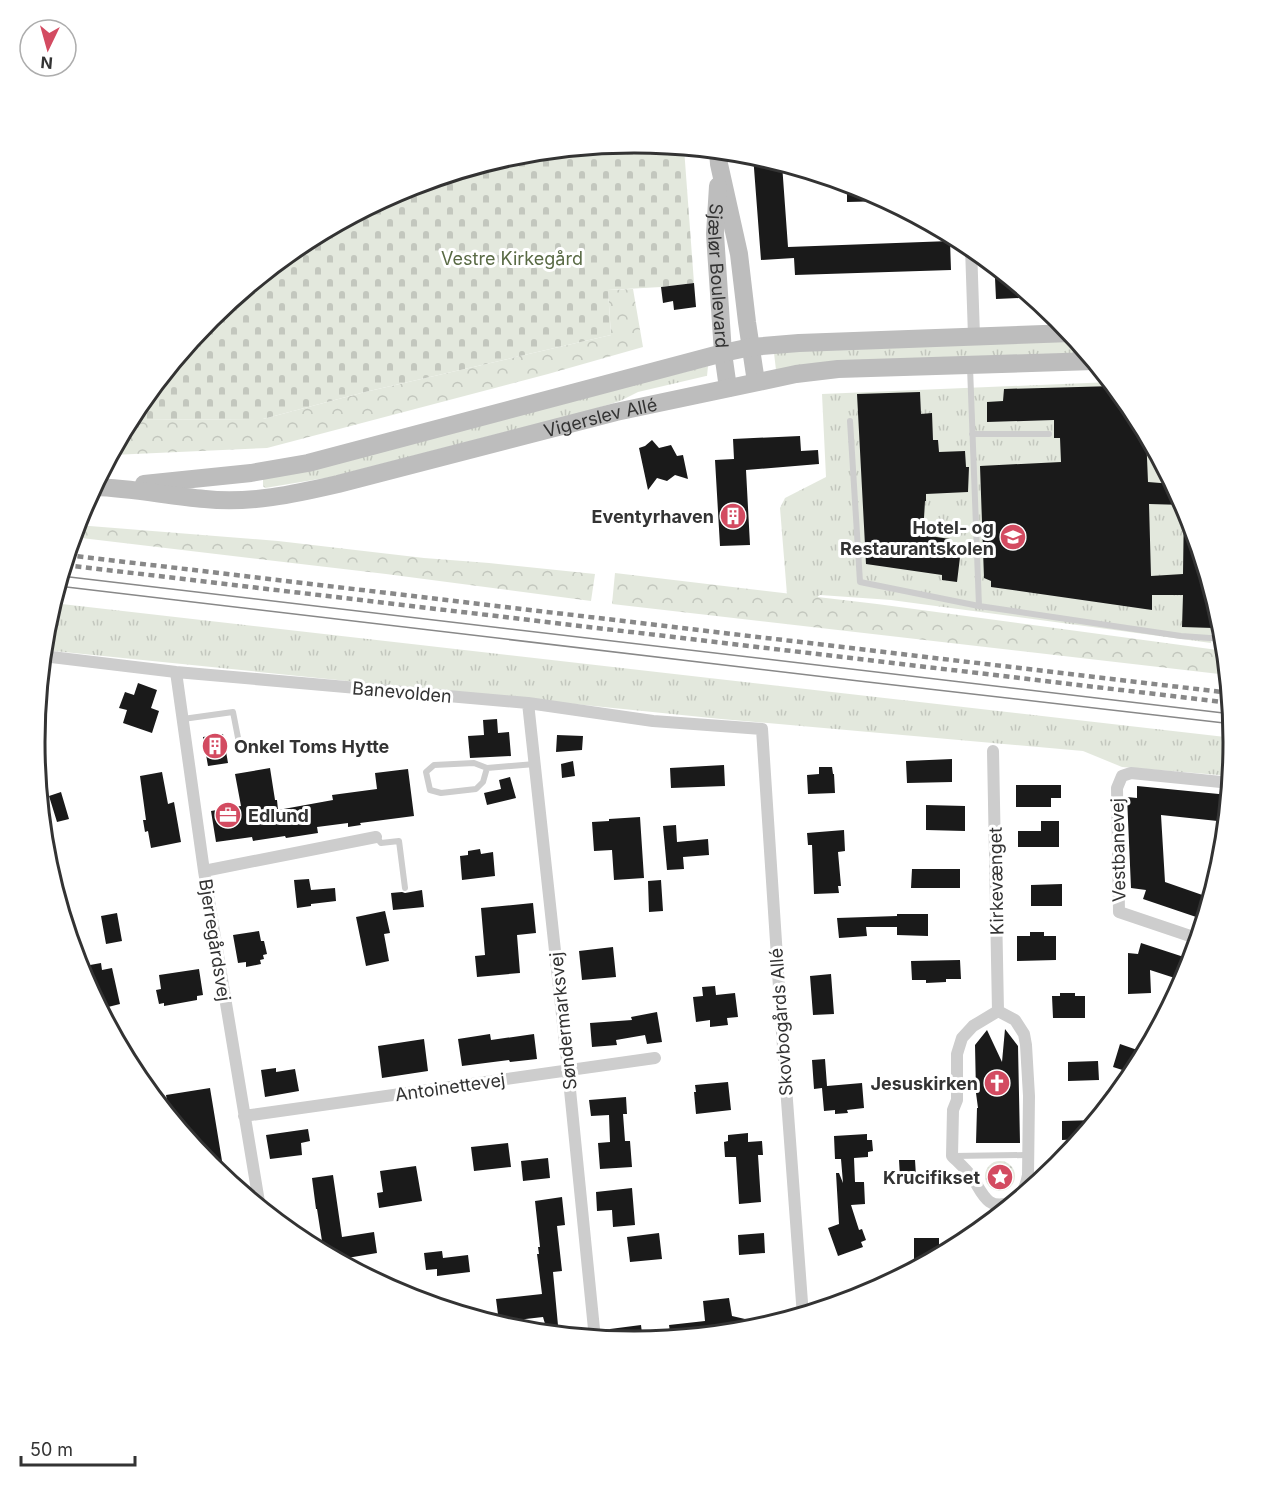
<svg xmlns="http://www.w3.org/2000/svg" width="1269" height="1486" viewBox="0 0 1269 1486" font-family="Inter,sans-serif">
<style>
.grass{fill:url(#grass-tufts)}
.forest{fill:url(#forest-crowns)}
.cemetery{fill:url(#cemetery-stones)}
.garden{fill:url(#garden-dots)}
.building{fill:#1a1a1a}
.lines{fill:none;stroke-linecap:round;stroke-linejoin:round}
.lane{stroke:#cdcdcd;stroke-width:6}
.street{stroke:#cdcdcd;stroke-width:12}
.secondary{stroke:#bdbdbd;stroke-width:18}
.tram{stroke:#888;stroke-width:1.5}
.rail{stroke:#888;stroke-width:4.5;stroke-dasharray:6 4.5;stroke-linecap:butt}
.labels{text-anchor:middle;dominant-baseline:central;stroke-width:6;stroke-linejoin:round;paint-order:stroke}
.park-label{font-size:18px;fill:#596a44;stroke:#fff}
.street-label{font-size:18px;fill:#333;stroke:#fff}
.poi-label{font-size:18px;font-weight:bold;fill:#333;stroke:#fff;text-anchor:end}
.rim{fill:none;stroke:#333;stroke-width:3}
</style>
<defs>
<pattern id="grass-tufts" width="24" height="20" patternUnits="userSpaceOnUse" patternTransform="scale(1.5)"><rect width="24" height="20" fill="#e3e8dd"/><path d="M3 7l-1-3M5 7V3M7 7l1-3M15 17l-1-3M17 17v-4M19 17l1-3" fill="none" stroke="#c3c7be"/></pattern>
<pattern id="forest-crowns" width="20" height="18" patternUnits="userSpaceOnUse" patternTransform="scale(1.5)"><rect width="20" height="18" fill="#e3e8dd"/><path d="M2 6a3 3 0 1 1 6 0M12 15a3 3 0 1 1 6 0" fill="none" stroke="#c3c7be"/></pattern>
<pattern id="cemetery-stones" width="16" height="16" patternUnits="userSpaceOnUse" patternTransform="scale(1.5)"><rect width="16" height="16" fill="#e3e8dd"/><path d="M2 7V4a2 2 0 0 1 4 0v3zM10 15v-3a2 2 0 0 1 4 0v3z" fill="#c3c7be"/></pattern>
<pattern id="garden-dots" width="8" height="8" patternUnits="userSpaceOnUse" patternTransform="scale(1.5)"><rect width="8" height="8" fill="#e3e8dd"/><path d="M2 2h.1M6 6h.1" fill="none" stroke="#c3c7be" stroke-width="1.8" stroke-linecap="round"/></pattern>
</defs>
<rect width="100%" height="100%" fill="#fff"/>
<path class="grass" d="M1076 340 1088 354 776 370 774 353 789 351Z
M708 366 707 376H706L638 392 620 401 591 410 331 477 265 488 263 486V479Z
M1111 382 1134 410 1189 514 1211 587V643L891 600 820 595 802 609 788 607 780 508 785 498 826 477 822 394Z
M53 603 1234 738 1231 776 1122 767 1083 751 721 719 44 650 46 626Z"/>
<path class="forest" d="M633 289 643 347 548 374 267 448 112 455 130 420 263 419 365 392 611 335 608 290Z
M77 525 278 541 424 558 489 563 595 574 591 601 386 574 73 537Z
M615 573 877 604 1225 651 1228 675 612 604Z"/>
<path class="cemetery" d="M635 143 684 148 694 283 661 287 608 290 611 335 365 392 263 419 130 420 136 409 210 318 284 258 301 244 405 189 518 154Z"/>
<path class="garden" d="M985 1176a15 15 0 1 1 30 0a15 15 0 1 1-30 0Z"/>
<path class="building" d="M753 155 782 164 788 247 950 241 951 270 795 275 794 258 761 260Z
M847 184 864 189 887 201 847 202Z
M995 278H1010L1019 286V298L996 299Z
M694 283 696 307 674 310 673 301 663 303 661 287Z
M1114 386 1134 410 1146 434 1148 482 1173 484 1184 505 1149 504 1151 576 1183 574 1184 505 1189 514 1213 593V628L1182 627 1183 595H1152V610L991 587V581L984 578 980 466 1061 462 1060 438H1054V420L987 422V402L1003 401 1004 389Z
M920 392 921 414 932 413 933 440H938L939 452 965 451 966 467H969L968 492 926 494V501H925L923 535 950 539 949 548 961 549 957 582 942 580V575L866 564 857 394Z
M800 436 801 451 818 450 819 464 746 470 750 545 720 546 715 460 734 459 733 439Z
M652 440 659 448 671 445 677 456 683 455 688 479 675 475 667 481 657 478 648 490 639 448 645 446Z
M138 683 157 690 151 708 159 711 152 733 123 723 127 710 119 708 125 692 134 695Z
M497 719 498 733 509 732 511 756 470 758 468 736 484 735 483 720Z
M223 734 228 763 208 766 203 737Z
M557 735 583 736 582 750 556 752Z
M952 759V782L907 783 906 761Z
M573 761 575 776 562 778 561 764Z
M724 765 725 786 671 788 670 768Z
M819 767H832L833 774H834L835 793 808 794 807 775 819 774Z
M270 768 275 800H277L278 810 333 800 332 795 377 789 375 773 408 769 414 816 360 823 361 825 348 827V823L317 827 318 833 286 838 285 836 253 841 252 837 216 842 211 811 241 806 235 774Z
M162 772 168 804 174 802 181 842 151 848 148 831 145 832 143 820H146L140 776Z
M510 777 516 798 487 805 484 793 501 789 499 780Z
M1016 785H1061V798H1051V807H1016Z
M1137 786 1229 795 1227 822 1161 815 1165 882 1211 898 1205 920 1143 899 1146 890 1131 888 1127 797 1137 798Z
M61 792 69 819 57 822 49 796Z
M926 805 965 806V831L926 830Z
M640 817 644 878 614 880 612 850 594 851 592 822 609 821V819Z
M1041 821H1059V847H1018V831H1041Z
M676 825 677 842 708 839 709 855 683 857 684 869 667 870 663 826Z
M844 830 845 851 838 852 841 886H838L839 893 814 894 812 845H808L807 833Z
M480 849 481 854 493 852 495 876 462 880 460 856 468 855V851Z
M912 869H960V888H911Z
M309 879 311 890 335 888 336 901 311 904V906L297 908 294 880Z
M661 880 663 911 649 912 648 881Z
M1062 884V906H1031V885Z
M422 890 424 907 393 910 391 893 402 892 405 893Z
M533 903 536 933 517 935 520 973 477 977 475 956 485 955 481 908Z
M385 911 390 933 384 934 389 961 366 966 356 917Z
M117 913 122 941 106 944 101 916Z
M897 914H928V936L897 935V927H866L867 936 839 938 837 918 897 916Z
M259 931 261 941H264L267 954 263 955 264 959 260 960 261 964 246 967V962L238 963 233 935Z
M1030 932H1044V936H1056V960L1017 961V936H1030Z
M1141 943 1193 960 1189 973 1184 981 1150 970 1151 993 1128 994V953L1138 954Z
M613 947 616 977 582 980 579 951Z
M960 960 961 979H946V982L926 983V980H912L911 961Z
M101 963 102 970 112 968 120 1004 100 1009 79 967Z
M199 969 203 995 197 996V1000L164 1006V1003L159 1004 156 990 161 989 159 975Z
M831 974 834 1014 813 1015 810 976Z
M715 986 716 995 735 993 738 1017 727 1018 728 1025 710 1027V1020L696 1022 693 997 703 996 702 987Z
M1060 993H1075V996H1085V1018H1053L1052 996H1060Z
M657 1012 662 1042 647 1044 645 1035 616 1040 617 1045 592 1047 590 1023 632 1020 631 1017Z
M1005 1029 1018 1046 1020 1143H976L977 1108H978L976 1093 975 1045 987 1030 1002 1062Z
M490 1034 491 1040 534 1034 537 1059 510 1062 509 1060 462 1066 458 1039Z
M424 1039 428 1071 382 1078 378 1046Z
M1120 1044 1146 1053 1135 1074 1113 1067Z
M825 1059 827 1086 862 1083 864 1108 847 1110 848 1113 835 1114V1110L824 1111 822 1088 814 1089 812 1060Z
M1098 1061 1099 1080 1068 1081V1062Z
M276 1068V1072L295 1069 299 1091 265 1097 261 1070Z
M728 1082 731 1110 696 1114 694 1092H696L695 1085Z
M210 1088 225 1179 210 1167 170 1118 166 1095Z
M626 1097 627 1114H623L625 1141H630L632 1167 600 1169 598 1143 610 1142 609 1115 591 1116 589 1100Z
M1097 1120 1082 1139 1062 1140V1121Z
M308 1129 310 1141 301 1143 302 1155 270 1159 266 1135Z
M748 1133V1142L762 1141 763 1155H758L761 1202 739 1204 736 1157H725L724 1142 728 1141V1135Z
M867 1134V1140H872L873 1151 868 1152V1157L854 1158 855 1182H864L865 1204 851 1205 859 1230 862 1229 866 1240 861 1242 863 1247 838 1256 828 1228 839 1224 836 1173H839L843 1183 841 1159H835L834 1136Z
M508 1143 511 1167 474 1171 471 1147Z
M548 1158 550 1178 523 1181 521 1161Z
M899 1160H915L916 1176 900 1177Z
M416 1166 422 1201 379 1208 377 1193 383 1192 380 1171Z
M333 1175 342 1237 374 1232 377 1253 335 1260 304 1243 322 1241 317 1209H316L312 1178Z
M632 1188 635 1225 613 1227 612 1210 597 1211 596 1192Z
M562 1197 565 1225 557 1226 562 1271 553 1272 559 1336 548 1334 543 1317 499 1322 496 1299 542 1294 537 1254H539L538 1247H540L535 1201Z
M659 1233 662 1259 630 1262 627 1237Z
M764 1233 765 1253 739 1255 738 1235Z
M914 1238H939V1257L931 1262H925L922 1259H914Z
M442 1251 443 1258 468 1255 470 1272 437 1276V1269L426 1270 424 1253Z
M729 1298 732 1316 745 1319 733 1325V1333L671 1339 669 1325 705 1321 703 1301Z
M641 1325 643 1342 634 1343 611 1341 610 1329Z"/>
<g class="lines">
<path class="lane" d="M970 367 979 606
M850 421 860 582 979 606 1181 636 1224 639
M972 434H1049
M183 719 233 712 240 748
M487 768 483 782 476 789 441 793 430 790 426 772 434 765 474 763 487 768 535 764
M376 837 381 843 399 841 405 888
M953 1156 1027 1155"/>
<path class="street" d="M971 247 974 336
M43 656 176 672 528 703 653 721 762 729 782 1033 803 1316
M176 672 204 871 260 1208
M528 703 568 1070 595 1339
M993 751 998 1011
M204 871 376 837
M1199 939 1119 912 1117 788 1122 776 1131 773 1231 783
M998 1011 1015 1020 1024 1034 1026 1045 1029 1096 1028 1175C1026 1186 1022 1197 1011 1202 987 1212 982 1192 972 1177 966 1169 958 1162 952 1156L953 1110 957 1100V1054L962 1038 973 1026Z
M1111 1095 1117 1097
M244 1116 655 1058"/>
<g class="secondary">
<path d="M718 151 719 164 739 254 747 322 756 382"/>
<path id="s1" d="M718 186 715 234 723 353 728 388"/>
<path d="M144 484 251 473 308 463 723 353 751 347 799 343 1071 333"/>
<path id="s2" d="M95 487C132 488 168 496 205 499 249 504 295 494 338 484L616 412 796 374 838 369 1094 361"/>
</g>
<path class="tram" d="M61 576 1232 714
M58 586 859 681 1233 724"/>
<path class="rail" d="M67 555 1230 693
M65 565 1231 703"/>
</g>
<defs>
<symbol id="building-disc" viewBox="-11 -11 22 22"><circle r="9.5" fill="#d34b61" stroke="#fff"/><path d="M-4-6H4V6H1V3H-1V6H-4ZM-2.5-4.3h1.7v1.8h-1.7ZM.8-4.3h1.7v1.8H.8ZM-2.5-1h1.7V.8h-1.7ZM.8-1h1.7V.8H.8Z" fill="#fff"/></symbol>
<symbol id="university-disc" viewBox="-11 -11 22 22"><circle r="9.5" fill="#d34b61" stroke="#fff"/><path d="M0-5L7-2L0 1L-7-2ZM-4 1L0 2.5L4 1V4Q0 6-4 4Z" fill="#fff"/></symbol>
<symbol id="office-disc" viewBox="-11 -11 22 22"><circle r="9.5" fill="#d34b61" stroke="#fff"/><path d="M-6-3h4V-5.5h4V-3h4V5H-6ZM-1-4.5V-3h2v-1.5ZM-6 0V1H6V0Z" fill="#fff"/></symbol>
<symbol id="church-disc" viewBox="-11 -11 22 22"><circle r="9.5" fill="#d34b61" stroke="#fff"/><path d="M-1.2-6h2.4v3.5h3.3v2.4h-3.3V6h-2.4V-.1h-3.3v-2.4h3.3Z" fill="#fff"/></symbol>
<symbol id="sight-disc" viewBox="-11 -11 22 22"><circle r="9.5" fill="#d34b61" stroke="#fff"/><path d="M0-6L1.8-2.2L6-1.7L2.9 1.2L3.7 5.4L0 3.3L-3.7 5.4L-2.9 1.2L-6-1.7L-1.8-2.2Z" fill="#fff"/></symbol>
</defs>
<g fill-rule="evenodd">
<use href="#building-disc" x="718" y="501" width="30" height="30"/>
<use href="#university-disc" x="998" y="522" width="30" height="30"/>
<use href="#building-disc" x="200" y="731" width="30" height="30"/>
<use href="#office-disc" x="213" y="800" width="30" height="30"/>
<use href="#church-disc" x="982" y="1068" width="30" height="30"/>
<use href="#sight-disc" x="985" y="1162" width="30" height="30"/>
</g>
<g class="labels">
<g class="park-label">
<text x="512" y="258">Vestre Kirkegård</text>
</g>
<g class="street-label">
<text stroke="none"><textPath href="#s1" startOffset="90">Sjælør Boulevard</textPath></text>
<text stroke="none"><textPath href="#s2" startOffset="516">Vigerslev Allé</textPath></text>
<text transform="translate(402 692) rotate(5)">Banevolden</text>
<text transform="translate(1118 850) rotate(-91)">Vestbanevej</text>
<text transform="translate(996 881) rotate(-91)">Kirkevænget</text>
<text transform="translate(215 940) rotate(81)">Bjerregårdsvej</text>
<text transform="translate(563 1021) rotate(-96)">Søndermarksvej</text>
<text transform="translate(781 1022) rotate(-94)">Skovbogårds Allé</text>
<text transform="translate(450 1087) rotate(-8)">Antoinettevej</text>
</g>
<g class="poi-label">
<text x="714" y="516">Eventyrhaven</text>
<text x="994" y="527">Hotel- og<tspan x="994" dy="21">Restaurantskolen</tspan></text>
<text x="234" y="746" text-anchor="start">Onkel Toms Hytte</text>
<text x="248" y="815" text-anchor="start">Edlund</text>
<text x="978" y="1083">Jesuskirken</text>
<text x="980" y="1177">Krucifikset</text>
</g>
</g>
<path d="M0 0H1269V1486H0ZM45 742a589 589 0 1 1 1178 0a589 589 0 1 1-1178 0Z" fill="#fff" fill-rule="evenodd"/>
<path class="rim" d="M45 742a589 589 0 1 1 1178 0a589 589 0 1 1-1178 0Z"/>
<g transform="translate(48 48) rotate(185)"><circle r="28" fill="#ffffff" stroke="#adadad" stroke-width="1.5"/>
<path d="M0-4.5L10 22L0 15L-10 22Z" fill="#d34b61"/>
<text y="-9" font-size="16" font-weight="bold" text-anchor="middle" fill="#333333">N</text>
</g>
<path d="M21 1456v9h114v-9" fill="none" stroke="#333333" stroke-width="3"/>
<text x="30" y="1456" font-size="18" fill="#333333" stroke="#ffffff" stroke-width="4.5" paint-order="stroke">50 m</text>
</svg>
